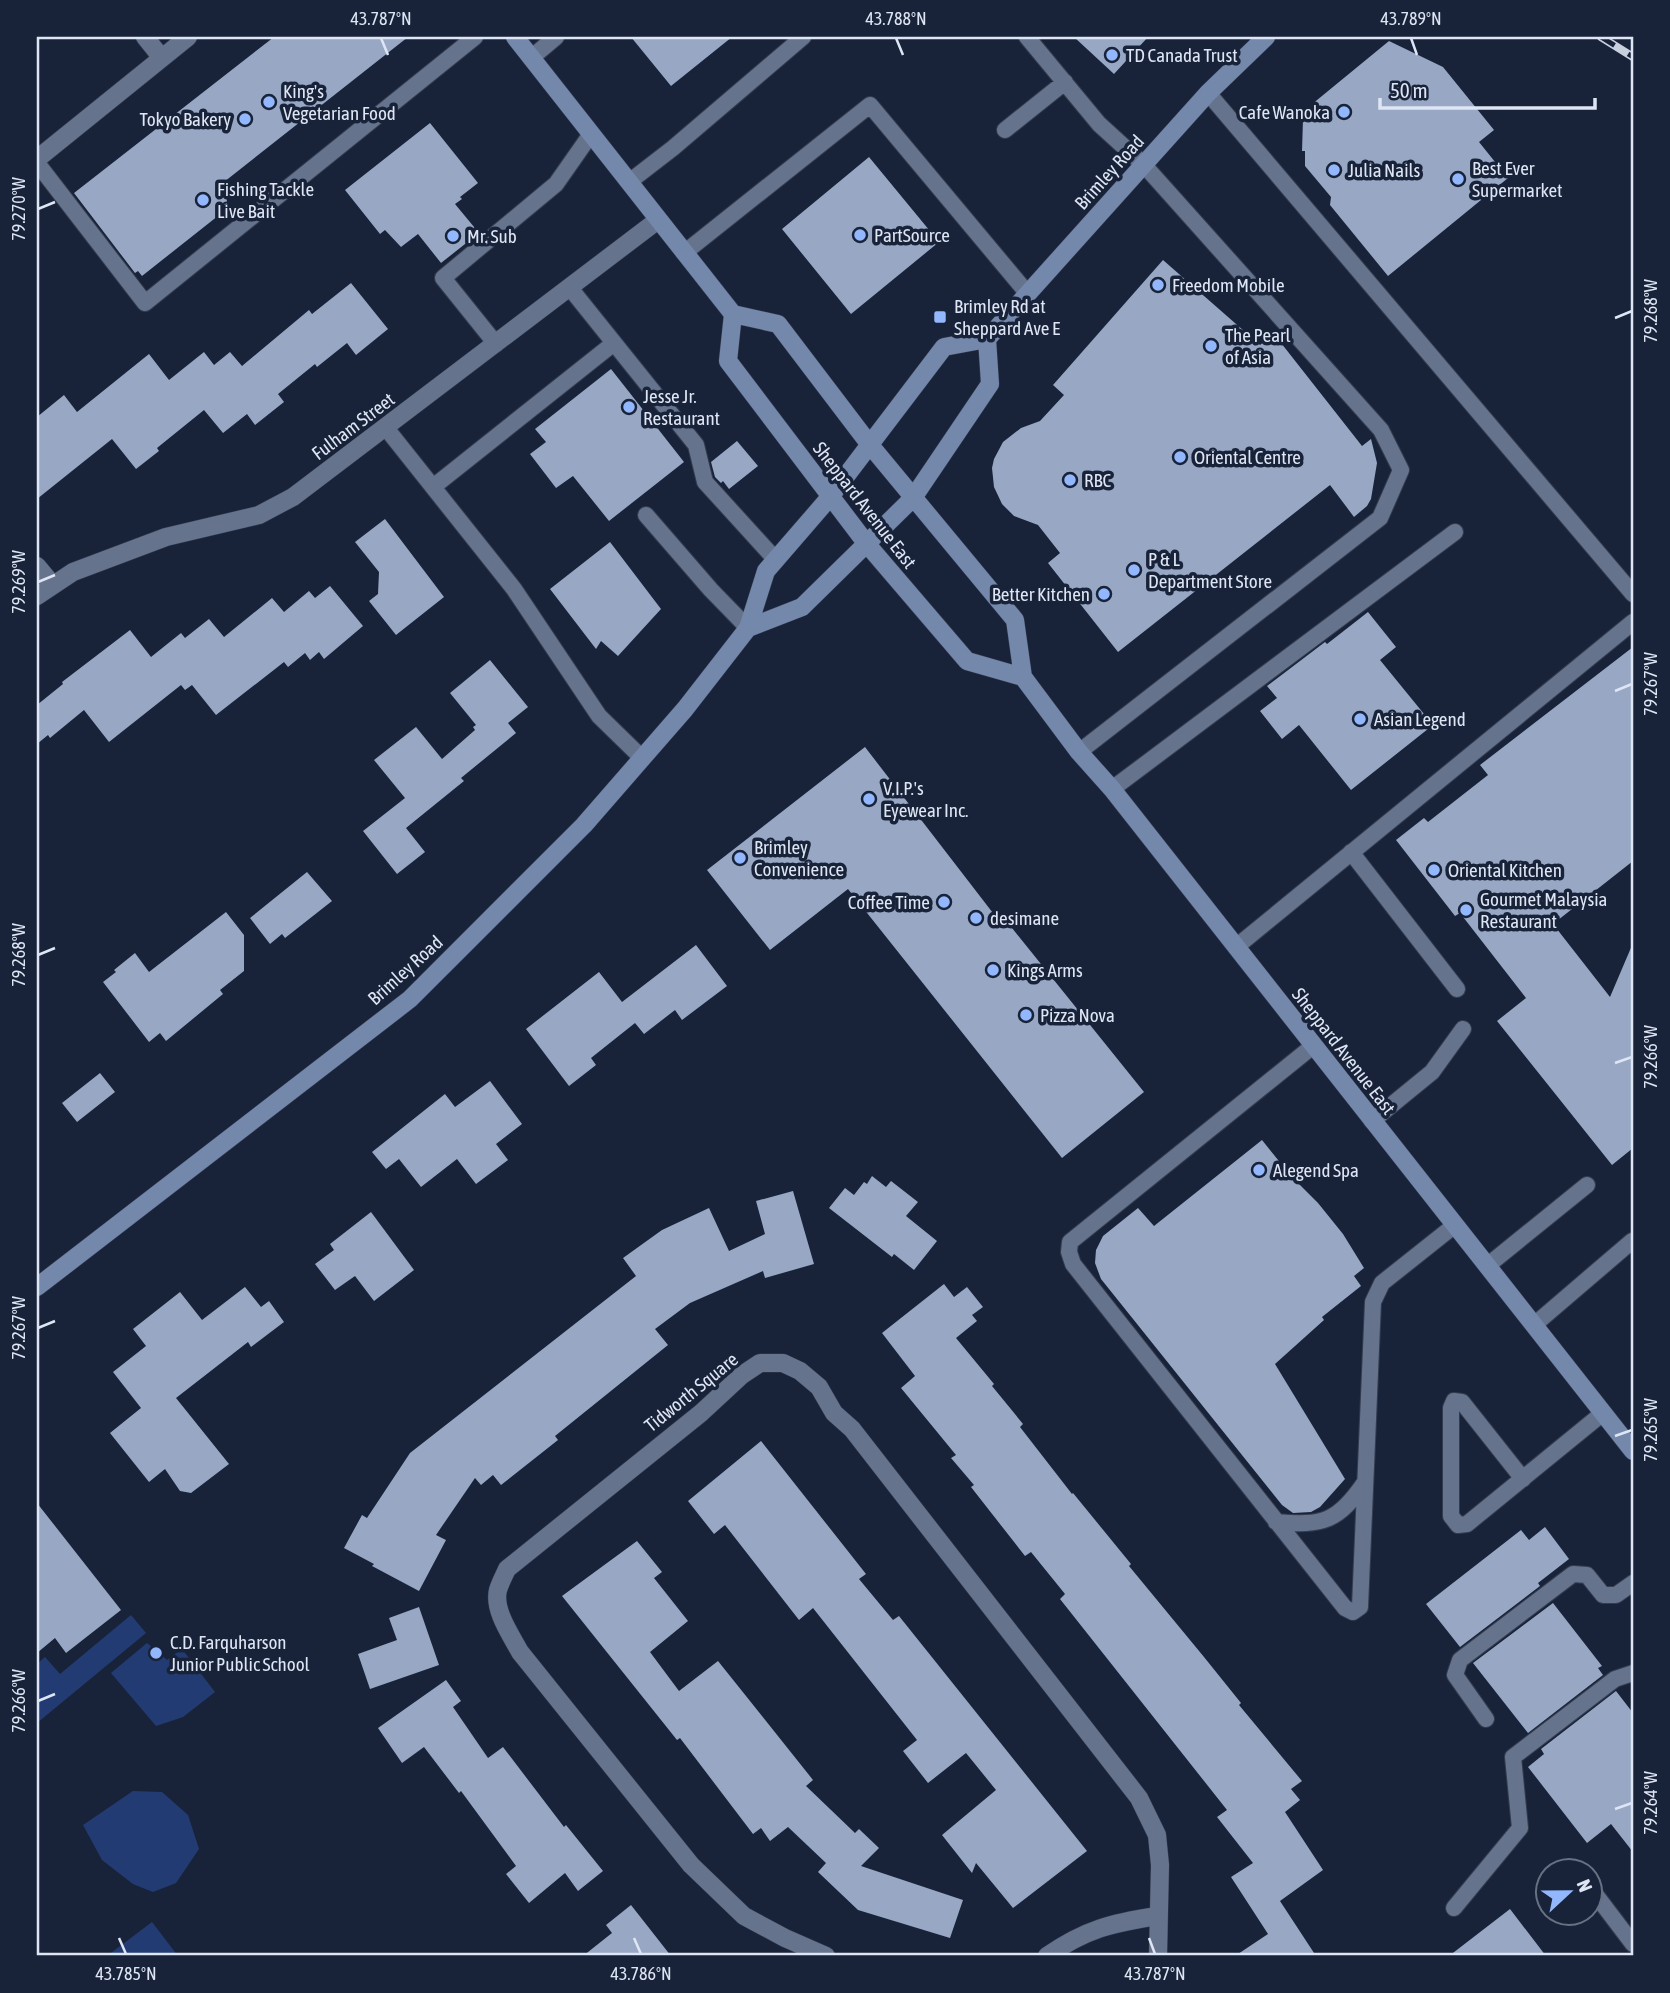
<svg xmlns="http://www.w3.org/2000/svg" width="1670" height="1993" viewBox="0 0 1670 1993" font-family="'Asap Condensed',sans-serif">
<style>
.green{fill:#223c73}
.building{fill:#98a7c4}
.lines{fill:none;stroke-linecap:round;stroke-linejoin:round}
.service-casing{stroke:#343c4f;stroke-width:18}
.minor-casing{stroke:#343c4f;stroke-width:19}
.secondary-casing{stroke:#343c4f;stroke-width:19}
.service{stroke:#65738d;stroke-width:16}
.minor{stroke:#65738d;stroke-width:18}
.secondary{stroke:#7488ac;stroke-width:18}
.rail-casing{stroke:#c8d0e0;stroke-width:8}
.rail{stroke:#182339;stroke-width:5;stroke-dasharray:16;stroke-linecap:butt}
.ticks{fill:none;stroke:#dee6f5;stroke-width:2.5}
.poi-dot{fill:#93b7fd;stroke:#182339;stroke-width:2.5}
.labels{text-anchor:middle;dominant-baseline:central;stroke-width:7;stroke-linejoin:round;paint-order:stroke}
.poi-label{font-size:19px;fill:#dee6f5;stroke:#182339;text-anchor:start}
.street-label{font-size:19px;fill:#dee6f5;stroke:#182339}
.neatline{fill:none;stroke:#dee6f5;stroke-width:2.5}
.ticks-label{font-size:18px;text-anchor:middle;fill:#dee6f5}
</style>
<rect width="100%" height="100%" fill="#182339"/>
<path class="green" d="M131 1615 146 1633 37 1723V1664L45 1657 60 1674Z
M147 1643 167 1660 182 1649 215 1692 183 1717 156 1726 111 1673Z
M133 1791 162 1792 188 1815 199 1849 176 1883 153 1892 133 1884 102 1860 83 1825Z
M152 1922 178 1956H107Z"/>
<path class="building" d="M274 37H408L224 182 228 208 142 276 138 271 135 273 74 193Z
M631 37H732L671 86Z
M1074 37H1148L1114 74Z
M1389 41 1443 67 1494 130 1479 142 1508 178 1388 276 1330 205 1331 197 1305 166V151H1302L1303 119H1310L1311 105Z
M430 123 478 183 460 197 462 199 455 204 479 233 441 263 418 234 401 247 385 230 380 234 345 190Z
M869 157 939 242 851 314 782 229Z
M1163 260 1260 345 1274 334 1362 446 1371 439 1377 463 1371 499 1367 506 1354 517 1330 485 1118 652 1048 563 1060 553 1038 525 1014 516 1002 504 994 487 992 468 994 459 1003 442 1021 428 1040 421 1064 395 1053 385Z
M351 283 388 329 356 355 347 343 317 367 315 364 278 394 284 402 255 425 247 414 223 433 204 410 157 448 159 451 136 469 112 439 37 499V417L64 395 77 412 149 354 169 380 204 352 214 365 230 352 242 366 309 310 312 314Z
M611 369 684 462 609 521 573 476 556 488 530 454 546 442 535 429Z
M737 441 758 466 729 489 723 481 721 483 715 477 711 462Z
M385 519 444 597 396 635 369 601 378 594 379 572 355 542Z
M610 542 661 609 618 656 601 641 596 649 550 589Z
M330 586 363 626 324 659 319 652 310 660 305 653 288 667 284 662 216 715 192 685 185 690 181 685 109 742 84 710 50 738 48 735 37 744V705L63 684 62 682 130 630 151 657 181 633 185 638 209 619 224 637 272 598 284 612 309 591 315 598Z
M1368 612 1396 647 1380 660 1433 725 1351 790 1299 725 1282 739 1260 711 1277 698 1267 686 1325 642 1327 644Z
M1633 647V861L1553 924 1610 997 1633 943V1148L1612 1165 1497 1021 1526 998 1460 913 1455 916 1396 840 1424 818 1428 822 1488 775 1480 765Z
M490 660 528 707 508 723 516 733 461 778 464 781 406 828 425 852 397 874 363 831 405 798 374 760 416 727 442 759 475 730 473 727 476 725 450 693Z
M865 747 996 917 1000 913 1144 1092 1062 1158 848 889 770 950 707 870Z
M307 872 332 901 285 938 282 934 270 944 250 918Z
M226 912 244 935V971L220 990 223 994 166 1041 160 1033 149 1042 103 982 116 972 114 970 135 953 149 972Z
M696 945 727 986 682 1020 675 1010 644 1034 635 1023 591 1058 596 1065 569 1086 526 1029 599 972 622 1002Z
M100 1073 115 1092 77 1122 62 1103Z
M490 1081 522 1124 496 1144 508 1160 476 1184 457 1159 421 1187 399 1159 386 1169 372 1152 445 1094 455 1107Z
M1262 1140 1291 1176 1318 1203 1343 1234 1364 1268 1354 1276 1361 1286 1322 1317 1324 1320 1275 1364 1345 1479 1320 1507 1311 1512 1293 1513 1282 1505 1101 1279 1095 1263 1096 1250 1103 1236 1138 1208 1154 1226Z
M872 1176 886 1187 891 1181 918 1202 906 1216 937 1241 914 1270 894 1254 892 1257 829 1208 845 1188 854 1195 864 1182 867 1184Z
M793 1191 814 1264 765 1278 763 1271 690 1303 655 1329 668 1345 555 1436 558 1440 501 1485 493 1475 481 1485 475 1478 436 1535 446 1540 419 1591 372 1566 374 1564 344 1548 362 1515 367 1518 410 1453 636 1276 623 1258 662 1230 709 1208 729 1251 765 1234 756 1201Z
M371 1212 414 1270 374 1301 355 1276 335 1290 315 1264 334 1250 330 1244Z
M944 1284 954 1297 967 1287 983 1307 972 1315 977 1321 956 1338 994 1384 992 1386 1023 1424 1020 1427 1072 1494 1073 1493 1131 1564 1129 1566 1204 1657 1241 1703 1239 1705 1302 1781 1291 1789 1300 1800 1285 1812 1323 1870 1280 1901 1316 1956H1235L1268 1934 1231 1877 1253 1863 1217 1817 1227 1810 1060 1599 1065 1594 1031 1552 1025 1556 971 1487 974 1485 951 1458 956 1455 901 1388 915 1376 882 1333Z
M245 1287 261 1307 269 1301 284 1322 251 1347 248 1342 176 1398 229 1464 191 1493 180 1491 165 1469 149 1482 110 1433 141 1408 113 1372 146 1346 133 1329 180 1292 202 1320Z
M761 1441 866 1574 859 1579 893 1620 899 1616 1087 1851 1013 1908 976 1863 972 1873 942 1835 996 1790 966 1753 928 1783 903 1751 917 1740 813 1608 799 1620 725 1525 714 1534 688 1501Z
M37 1503 121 1610 66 1653 55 1638 37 1653Z
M1545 1527 1569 1559 1538 1583 1540 1586 1460 1647 1426 1604 1521 1530 1529 1540Z
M637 1541 662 1572 654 1578 688 1621 650 1652 679 1691 718 1661 813 1780 806 1786 855 1833 859 1829 879 1848 861 1866 963 1900 950 1938 858 1910 818 1872 826 1863 788 1827 770 1841 761 1828 753 1834 680 1738 677 1740 562 1596Z
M1553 1603 1602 1666 1598 1668 1603 1675 1528 1733 1473 1663Z
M419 1607 439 1665 370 1689 358 1654 397 1640 389 1618Z
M446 1680 461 1701 453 1707 488 1758 503 1747 564 1827 566 1825 603 1871 578 1891 565 1873 529 1903 506 1874 516 1866 461 1791 459 1793 424 1747 402 1763 378 1728Z
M1616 1691 1633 1713V1852L1611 1824 1587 1843 1528 1767 1544 1754 1541 1749Z
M631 1905 671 1956H583L612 1933 606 1925Z
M1510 1909 1546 1956H1449Z"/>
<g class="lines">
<defs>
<path id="service" d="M1027 37 1099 124 1144 165 1381 430 1401 470 1380 518 1079 752
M531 58 556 37
M1208 93 1633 594
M1005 130 1065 82
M37 163 145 303 475 37
M629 182 673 148 803 37
M684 253 870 105 1028 294
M570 288 696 445 705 482 775 559
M496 344 443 278 556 184 591 134
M386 428 514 589 599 716 642 758
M433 487 614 343
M646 515 711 590 748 628
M1112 789 1455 532
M1351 852 1457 989
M1236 947 1633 622
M1313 1046 1070 1242 1069 1252 1073 1264 1345 1608 1353 1612 1360 1607 1373 1302 1382 1283 1455 1225
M1372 1121 1432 1072 1463 1029
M1487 1266 1587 1185
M1534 1325 1632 1241
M1523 1479 1462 1402 1454 1401 1451 1408V1516L1458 1525 1467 1524 1603 1413
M1276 1522C1323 1526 1338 1522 1365 1482
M1486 1719 1455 1675 1460 1660 1573 1574 1587 1575 1603 1595H1616L1633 1583
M1592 1890 1633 1944
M1454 1908 1520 1828 1513 1757 1615 1679 1633 1673"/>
<path id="minor" d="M145 37 161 57
M37 159 188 37
M37 566 52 584
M37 596 73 572 166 537 259 515 293 497 658 220
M826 1956 785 1938 744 1916 691 1865 520 1652C511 1635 493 1610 498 1590 500 1583 504 1576 507 1569L701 1413 742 1375 760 1363H783L800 1371 819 1387 834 1413 852 1429 1139 1798 1157 1835 1160 1865 1158 1956
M1047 1956C1086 1929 1112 1923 1157 1916"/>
<path id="secondary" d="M515 37 733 314 778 324 870 445 1015 620 1023 677 1079 752 1112 789 1633 1451
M733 314 728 361 866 543 967 661 1023 677
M748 628 802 607 913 498 990 384 987 339
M37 1287 410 999 584 825 685 709 748 628 766 571 830 497 944 347 987 339 1208 93 1266 37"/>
</defs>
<use href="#service" class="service-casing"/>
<use href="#minor" class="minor-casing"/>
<use href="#secondary" class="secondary-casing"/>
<use href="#service" class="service"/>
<use href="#minor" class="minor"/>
<use href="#secondary" class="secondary"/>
<defs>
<path id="rail" d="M1601 37 1633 57"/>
</defs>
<use href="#rail" class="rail-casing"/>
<use href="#rail" class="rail"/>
</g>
<path class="ticks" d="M381 38 388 55M896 38 903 55M1411 38 1417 55M38 209 55 202M1615 318 1632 311M38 582 55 575M1615 691 1632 684M38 955 55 948M1615 1063 1632 1057M38 1328 55 1321M1615 1436 1632 1430M38 1701 55 1694M1615 1809 1632 1803M119 1938 126 1954M634 1938 641 1954M1149 1938 1155 1954"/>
<g class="poi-dot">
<circle cx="1112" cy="55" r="7"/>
<circle cx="269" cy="102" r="7"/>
<circle cx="1344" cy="112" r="7"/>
<circle cx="245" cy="119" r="7"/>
<circle cx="1334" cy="170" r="7"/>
<circle cx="1458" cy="179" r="7"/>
<circle cx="203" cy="200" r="7"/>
<circle cx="860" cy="235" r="7"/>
<circle cx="453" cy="236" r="7"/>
<circle cx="1158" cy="285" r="7"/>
<rect x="933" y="310" width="14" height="14" rx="3.5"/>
<circle cx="1211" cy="346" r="7"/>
<circle cx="629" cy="407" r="7"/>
<circle cx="1180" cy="457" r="7"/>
<circle cx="1070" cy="480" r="7"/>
<circle cx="1134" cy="570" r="7"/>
<circle cx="1104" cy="594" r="7"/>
<circle cx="1360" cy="719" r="7"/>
<circle cx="869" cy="799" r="7"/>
<circle cx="740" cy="858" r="7"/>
<circle cx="1434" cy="870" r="7"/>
<circle cx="944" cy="902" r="7"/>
<circle cx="1466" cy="910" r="7"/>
<circle cx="976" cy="918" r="7"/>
<circle cx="993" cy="970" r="7"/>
<circle cx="1026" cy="1015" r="7"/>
<circle cx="1259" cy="1170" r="7"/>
<circle cx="156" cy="1653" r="7"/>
</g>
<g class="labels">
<g class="poi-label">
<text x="1126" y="55">TD Canada Trust</text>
<text x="283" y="91">King's<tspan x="283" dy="22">Vegetarian Food</tspan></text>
<text x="1330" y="112" text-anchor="end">Cafe Wanoka</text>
<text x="231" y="119" text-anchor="end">Tokyo Bakery</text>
<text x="1472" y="168">Best Ever<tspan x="1472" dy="22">Supermarket</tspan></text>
<text x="1348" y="170">Julia Nails</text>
<text x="217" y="189">Fishing Tackle<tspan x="217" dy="22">Live Bait</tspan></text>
<text x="874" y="235">PartSource</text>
<text x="467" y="236">Mr. Sub</text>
<text x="1172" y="285">Freedom Mobile</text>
<text x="954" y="306">Brimley Rd at<tspan x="954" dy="22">Sheppard Ave E</tspan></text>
<text x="1225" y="335">The Pearl<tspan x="1225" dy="22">of Asia</tspan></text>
<text x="643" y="396">Jesse Jr.<tspan x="643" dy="22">Restaurant</tspan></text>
<text x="1194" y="457">Oriental Centre</text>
<text x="1084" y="480">RBC</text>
<text x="1148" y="559">P &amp; L<tspan x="1148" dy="22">Department Store</tspan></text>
<text x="1090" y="594" text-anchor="end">Better Kitchen</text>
<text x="1374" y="719">Asian Legend</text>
<text x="883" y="788">V.I.P.'s<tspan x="883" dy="22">Eyewear Inc.</tspan></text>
<text x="754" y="847">Brimley<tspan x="754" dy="22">Convenience</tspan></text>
<text x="1448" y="870">Oriental Kitchen</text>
<text x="1480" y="899">Gourmet Malaysia<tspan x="1480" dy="22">Restaurant</tspan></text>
<text x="930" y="902" text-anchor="end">Coffee Time</text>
<text x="990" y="918">desimane</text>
<text x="1007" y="970">Kings Arms</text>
<text x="1040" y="1015">Pizza Nova</text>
<text x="1273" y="1170">Alegend Spa</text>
<text x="170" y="1642">C.D. Farquharson<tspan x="170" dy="22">Junior Public School</tspan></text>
</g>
<g class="street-label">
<text transform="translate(1109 172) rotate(-48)">Brimley Road</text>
<text transform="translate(353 426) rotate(-37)">Fulham Street</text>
<text transform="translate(865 505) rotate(52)">Sheppard Avenue East</text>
<text transform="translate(405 970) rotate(-42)">Brimley Road</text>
<text transform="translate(1344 1051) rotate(52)">Sheppard Avenue East</text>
<text transform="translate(691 1392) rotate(-39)">Tidworth Square</text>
</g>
</g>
<rect width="1670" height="1993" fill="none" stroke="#182339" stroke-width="77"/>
<g transform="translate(1569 1892) rotate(68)"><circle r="33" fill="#182339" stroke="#677184" stroke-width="2"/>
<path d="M0-5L12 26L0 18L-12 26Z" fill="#93b7fd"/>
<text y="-10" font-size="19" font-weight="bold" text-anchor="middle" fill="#dee6f5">N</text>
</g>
<path d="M1380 98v10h215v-10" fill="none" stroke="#dee6f5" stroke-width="3.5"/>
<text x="1390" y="98" font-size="21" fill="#dee6f5" stroke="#182339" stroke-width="5" paint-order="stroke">50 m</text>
<rect x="38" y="38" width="1594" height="1916" class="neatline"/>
<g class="ticks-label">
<text x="381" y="25">43.787°N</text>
<text x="896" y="25">43.788°N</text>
<text x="1411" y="25">43.789°N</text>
<text transform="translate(19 209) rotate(-90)" y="6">79.270°W</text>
<text transform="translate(1651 311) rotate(-90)" y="6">79.268°W</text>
<text transform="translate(19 582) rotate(-90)" y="6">79.269°W</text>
<text transform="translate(1651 684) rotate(-90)" y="6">79.267°W</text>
<text transform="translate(19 955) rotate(-90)" y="6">79.268°W</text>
<text transform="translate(1651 1057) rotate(-90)" y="6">79.266°W</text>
<text transform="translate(19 1328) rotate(-90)" y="6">79.267°W</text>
<text transform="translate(1651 1430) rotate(-90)" y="6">79.265°W</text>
<text transform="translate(19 1701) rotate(-90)" y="6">79.266°W</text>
<text transform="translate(1651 1803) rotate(-90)" y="6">79.264°W</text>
<text x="126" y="1980">43.785°N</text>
<text x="641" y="1980">43.786°N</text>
<text x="1155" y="1980">43.787°N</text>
</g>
</svg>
